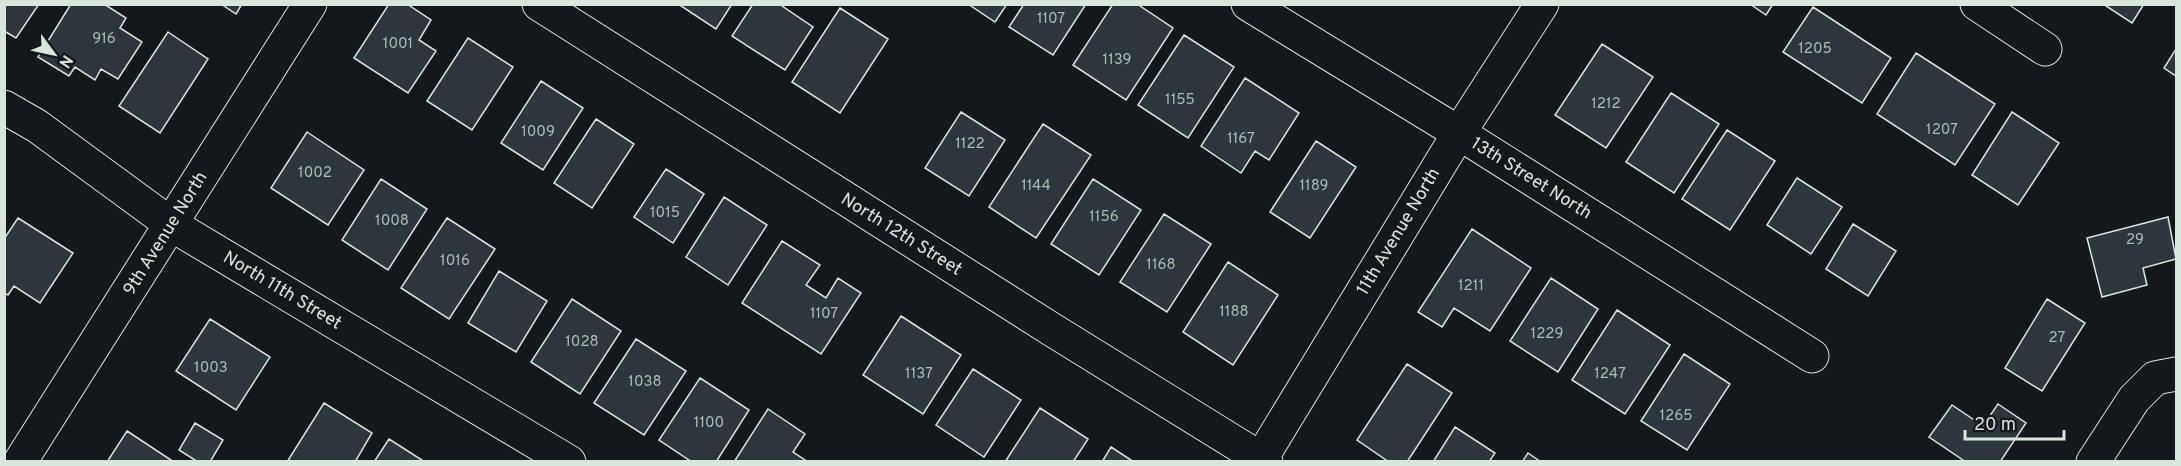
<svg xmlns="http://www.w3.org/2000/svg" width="2181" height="466" viewBox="0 0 2181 466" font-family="Overpass,sans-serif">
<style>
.building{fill:#2c363c;stroke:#d8e6dc;stroke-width:1.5}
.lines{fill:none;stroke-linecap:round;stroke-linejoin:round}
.minor-casing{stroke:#d8e6dc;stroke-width:35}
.minor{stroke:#14181c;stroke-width:33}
.labels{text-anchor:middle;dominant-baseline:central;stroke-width:4.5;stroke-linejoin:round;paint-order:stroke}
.number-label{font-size:15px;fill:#adbab4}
.street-label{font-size:18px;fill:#d8e6dc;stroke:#14181c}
</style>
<rect width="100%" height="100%" fill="#14181c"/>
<path class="building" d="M4 4H39L16 38 4 31Z
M71 4H104L126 18 120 28 142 42 118 79 101 69 95 80 75 67 69 76 38 57Z
M221 4H242L236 14Z
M389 4H407L431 20 419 40 436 51 408 93 354 58Z
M678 4H732L716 29Z
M753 4H779L813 27 785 70 732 36Z
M968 4H1007L995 22Z
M1024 4H1086L1053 55 1009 27Z
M1113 4H1137L1173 28 1126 100 1073 65Z
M1750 4H1773L1766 15Z
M2103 4H2144L2132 23Z
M1813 7 1891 58 1862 103 1783 52Z
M840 8 888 39 840 113 792 82Z
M168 32 208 59 160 133 119 106Z
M1184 35 1234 67 1188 138 1138 105Z
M468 38 513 67 472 130 427 101Z
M1602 44 1653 77 1606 148 1555 115Z
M2176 49V76L2164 68Z
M1916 53 1995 104 1955 165 1877 114Z
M1245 78 1299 113 1269 160 1255 151 1241 173 1201 146Z
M541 81 583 108 543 170 501 143Z
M1671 93 1719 124 1674 193 1626 162Z
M961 112 1005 140 969 196 925 168Z
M2012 112 2059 143 2018 205 1972 175Z
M596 119 634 144 592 208 554 183Z
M1043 124 1091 155 1036 238 989 207Z
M1727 130 1775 161 1730 230 1682 199Z
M307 132 364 170 328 225 271 188Z
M1316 141 1356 167 1310 238 1270 212Z
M666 169 704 194 673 243 634 217Z
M1797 178 1842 207 1811 254 1767 225Z
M381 179 427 209 388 270 342 240Z
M1093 179 1141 210 1099 275 1051 244Z
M724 197 767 225 728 285 686 257Z
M1164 214 1211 244 1167 312 1120 282Z
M2168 217 2176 259 2143 268 2147 285 2102 297 2087 238Z
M18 218 73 253 40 303 14 286 8 295 4 293V239Z
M447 218 495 249 449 319 401 288Z
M1853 224 1896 251 1868 296 1826 269Z
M1472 229 1531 268 1490 331 1454 308 1442 327 1418 312Z
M782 241 820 265 806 285 826 298 838 278 861 293 821 354 742 303Z
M1228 262 1278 295 1233 365 1183 332Z
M499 271 547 301 516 352 468 323Z
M1551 278 1598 309 1558 372 1510 341Z
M572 299 621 331 580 394 531 362Z
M2047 299 2085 323 2042 391 2005 368Z
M1617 310 1670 345 1625 414 1572 380Z
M901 316 961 355 923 414 863 375Z
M210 319 270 357 236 410 176 371Z
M636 339 686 371 644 435 594 403Z
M1684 354 1730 384 1687 450 1641 421Z
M1407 364 1452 393 1407 462H1389L1357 440Z
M973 369 1021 400 984 457 936 425Z
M700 378 749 410 716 462H692L659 440Z
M324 403 372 433 355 462H287Z
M1998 404 2026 423 2000 462H1966L1929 437 1952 405 1983 426Z
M1040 408 1088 439 1073 462H1005Z
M768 409 805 434 793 452 808 462H734Z
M195 423 223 440 210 462H198L179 450Z
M1455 427 1495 453 1489 462H1433Z
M127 431 174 462H107Z
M389 439 425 462H374Z
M1111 447 1134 462H1102Z
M1528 453 1541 462H1522Z"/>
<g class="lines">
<defs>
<path id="minor" d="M539 4 1051 329 1266 462
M1248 4 1459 133 1812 356
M1977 4 2045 49
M4 107 37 126 172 225 569 462
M20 462 310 4
M1259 462 1459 133 1542 4
M2093 462 2134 399 2155 378 2176 374"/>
</defs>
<use href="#minor" class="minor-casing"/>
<use href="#minor" class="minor"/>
</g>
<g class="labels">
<g class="number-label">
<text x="1051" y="19">1107</text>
<text x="104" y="39">916</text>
<text x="398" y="44">1001</text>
<text x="1815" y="49">1205</text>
<text x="1117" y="60">1139</text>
<text x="1180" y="100">1155</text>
<text x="1606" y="104">1212</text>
<text x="1942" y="130">1207</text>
<text x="538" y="132">1009</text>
<text x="1241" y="139">1167</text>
<text x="970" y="144">1122</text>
<text x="315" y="173">1002</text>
<text x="1036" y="186">1144</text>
<text x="1314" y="186">1189</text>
<text x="665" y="213">1015</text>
<text x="1104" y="217">1156</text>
<text x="392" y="221">1008</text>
<text x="2135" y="240">29</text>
<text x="455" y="261">1016</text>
<text x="1161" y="265">1168</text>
<text x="1471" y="286">1211</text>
<text x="1234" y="312">1188</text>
<text x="824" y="314">1107</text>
<text x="1547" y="334">1229</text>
<text x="2057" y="338">27</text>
<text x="582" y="342">1028</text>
<text x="211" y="368">1003</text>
<text x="919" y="374">1137</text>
<text x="1610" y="374">1247</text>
<text x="645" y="382">1038</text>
<text x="1676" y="416">1265</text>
<text x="709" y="423">1100</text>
</g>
<g class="street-label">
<text transform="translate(1531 179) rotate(32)">13th Street North</text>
<text transform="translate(1399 232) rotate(-59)">11th Avenue North</text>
<text transform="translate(166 234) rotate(-58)">9th Avenue North</text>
<text transform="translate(901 235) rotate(32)">North 12th Street</text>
<text transform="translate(282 291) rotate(31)">North 11th Street</text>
</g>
</g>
<rect width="2181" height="466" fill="none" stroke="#d8e6dc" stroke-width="12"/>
<g transform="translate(54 54) rotate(123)" stroke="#14181c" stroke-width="4.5" paint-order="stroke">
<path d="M0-4.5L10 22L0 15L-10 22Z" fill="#d8e6dc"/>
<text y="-9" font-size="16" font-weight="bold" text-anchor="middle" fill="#d8e6dc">N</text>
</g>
<path d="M1965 430v9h99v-9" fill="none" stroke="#d8e6dc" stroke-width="3"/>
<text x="1974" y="430" font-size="18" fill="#d8e6dc" stroke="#14181c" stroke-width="4.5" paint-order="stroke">20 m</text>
</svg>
